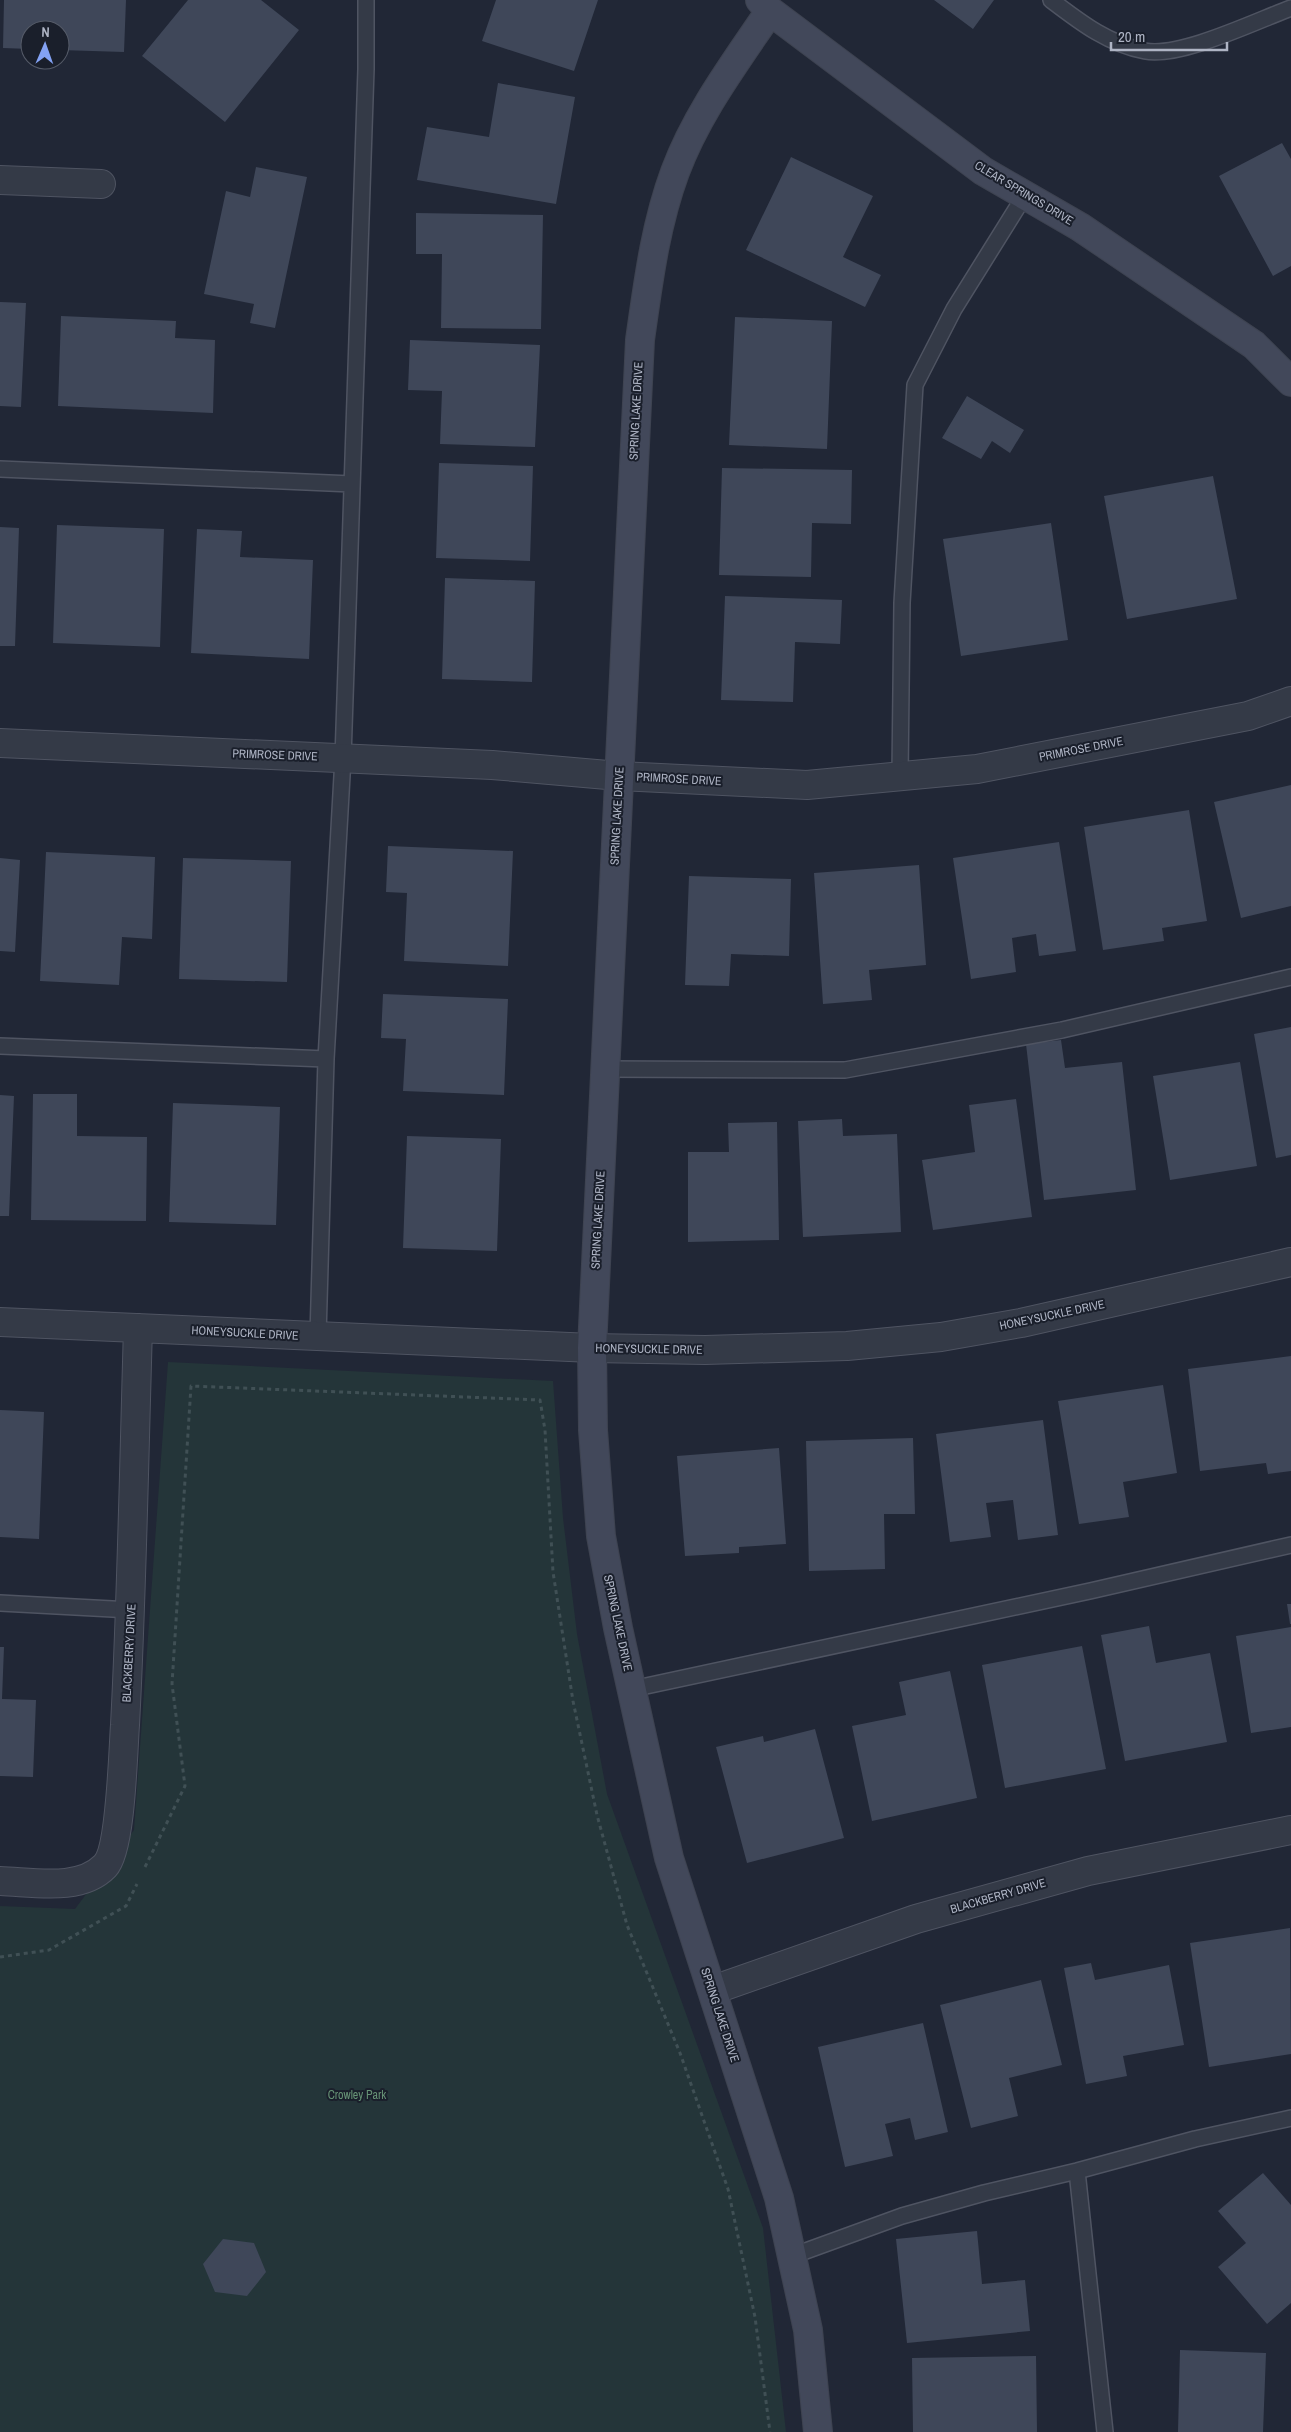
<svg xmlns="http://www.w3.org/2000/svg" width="1291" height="2432" viewBox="0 0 1291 2432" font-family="'Archivo Narrow',sans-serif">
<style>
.green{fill:#243539}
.building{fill:#3f4759}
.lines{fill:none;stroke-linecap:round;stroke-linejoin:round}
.lane-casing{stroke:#4f5462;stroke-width:18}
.street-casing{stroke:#4f5462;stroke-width:30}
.secondary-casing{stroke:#3e4351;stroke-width:30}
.path{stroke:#405055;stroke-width:3;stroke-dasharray:4 4;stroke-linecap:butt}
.lane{stroke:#343a47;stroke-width:15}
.street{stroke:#343a47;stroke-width:28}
.secondary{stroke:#42485a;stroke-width:28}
.labels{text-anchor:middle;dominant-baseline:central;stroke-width:4;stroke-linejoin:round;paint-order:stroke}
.street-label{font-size:12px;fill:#aeb4c4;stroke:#1a1f2b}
.park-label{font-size:12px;fill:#679376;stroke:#1a1f2b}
</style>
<rect width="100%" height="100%" fill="#212736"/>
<path class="green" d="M168 1362 553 1381 563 1518 577 1634 607 1794 763 2228 786 2432H0V1906L75 1909 134 1830Z"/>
<path class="building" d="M4 0H126L124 52 60 50V30H30V49L3 48Z
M188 0H261L299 30 225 122 142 56Z
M496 0H598L574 71 482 41Z
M934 0H994L973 29Z
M498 83 575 97 556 204 417 180 427 127 489 137Z
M1282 143 1291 159V266L1273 276 1219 176Z
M791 157 873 196 843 257 881 275 865 307 746 250Z
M256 167 307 177 275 328 250 323 254 304 204 294 226 191 250 197Z
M416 213 543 215 541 329 441 328 442 254H416Z
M0 302 26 303 21 407 0 406Z
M61 316 176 321 175 338 215 340 213 413 58 406Z
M735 317 832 321 827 449 729 445Z
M410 340 540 345 535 447 440 444 442 391 408 390Z
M967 396 1024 430 1010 453 992 441 981 459 942 438Z
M439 463 533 466 530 561 436 558Z
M722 468 852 470 851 524 812 523 811 577 719 575Z
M1213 476 1237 599 1127 619 1104 496Z
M1051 523 1068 640 961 656 943 539Z
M57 525 164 529 160 647 53 643Z
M0 527 19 528 15 646H0Z
M197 529 242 531 240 557 313 560 309 659 191 653Z
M445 578 535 581 532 682 442 679Z
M725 596 842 600 840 644 795 642 793 702 721 700Z
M1291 785V906L1241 918 1214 802Z
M1189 810 1207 921 1162 928 1164 941 1103 950 1084 827Z
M1059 842 1076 951 1039 956 1036 934 1012 938 1016 972 971 979 953 858Z
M388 846 513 851 508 966 404 961 407 893 386 892Z
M46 852 155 857 152 939 122 937 119 985 40 981Z
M0 858 20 860 15 952 0 951Z
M183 858 291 861 287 982 179 979Z
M919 865 926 965 869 970 872 1000 823 1004 814 873Z
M689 876 791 879 789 956 731 954 729 986 685 985Z
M383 994 508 999 504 1095 403 1091 406 1039 381 1038Z
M1291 1027V1155L1276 1158 1254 1034Z
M1061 1040 1065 1068 1122 1062 1136 1190 1044 1200 1026 1044Z
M1240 1062 1257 1166 1170 1180 1153 1076Z
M33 1094H77V1136L147 1137 146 1221 31 1220Z
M0 1095 14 1096 9 1216H0Z
M1016 1099 1032 1217 933 1230 922 1160 975 1152 969 1105Z
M173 1103 280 1107 276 1225 169 1222Z
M842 1119 843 1136 897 1134 901 1232 803 1237 798 1121Z
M777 1122 779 1240 688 1242V1152H729L728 1123Z
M407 1136 501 1139 497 1251 403 1248Z
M1291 1356V1471L1268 1474 1266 1463 1200 1471 1188 1369Z
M1163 1385 1177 1473 1123 1482 1129 1517 1079 1524 1058 1401Z
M0 1410 44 1412 39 1539 0 1537Z
M1043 1420 1058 1535 1018 1540 1013 1500 986 1503 991 1537 950 1542 936 1434Z
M913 1438 915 1514H884L885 1569 809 1571 806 1441Z
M779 1448 786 1544 739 1547V1553L685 1556 677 1456Z
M1287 1604H1291V1624H1290Z
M1149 1626 1156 1663 1210 1653 1227 1742 1125 1761 1101 1635Z
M1291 1627V1727L1251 1733 1236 1636Z
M1082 1646 1106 1769 1005 1788 982 1665Z
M0 1647H4L2 1699 36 1700 33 1777 0 1776Z
M950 1671 977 1798 872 1821 852 1726 906 1715 899 1682Z
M815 1729 844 1838 747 1863 716 1747 763 1736 764 1742Z
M1290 1928 1291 2054 1209 2067 1190 1943Z
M1091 1963 1095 1980 1169 1965 1184 2045 1123 2056 1127 2076 1086 2084 1064 1968Z
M1041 1980 1062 2065 1009 2078 1018 2116 971 2128 940 2005Z
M923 2023 948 2132 915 2140 910 2118 885 2124 893 2156 845 2167 818 2047Z
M1263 2173 1291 2205V2303L1267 2324 1218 2267 1246 2243 1218 2211Z
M977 2231 982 2284 1025 2280 1030 2331 907 2343 896 2239Z
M223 2239 254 2243 266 2272 247 2296 215 2292 203 2264Z
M1180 2350 1266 2353 1263 2432H1178Z
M1036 2356 1037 2432H913L912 2358Z"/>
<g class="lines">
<defs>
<path id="lane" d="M1051 0C1080 22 1108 44 1145 51 1180 58 1256 21 1291 8
M0 469 352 484
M900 776 902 603 915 385 954 309 1025 195
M0 1046 326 1059
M605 1069 845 1070 1062 1030 1291 977
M318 1336 326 1059 343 758 366 69V0
M0 1603 131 1610
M632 1689 1090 1591 1291 1545
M1077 2171 1105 2432
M792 2256 902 2216 984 2193 1077 2171 1195 2139 1291 2118"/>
<path id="street" d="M0 180 101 184
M0 743 492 765 619 776 807 785 977 769 1248 716 1291 701
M0 1322 592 1348 705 1350 847 1346 941 1337 1021 1323 1291 1262
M0 1881C33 1882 80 1892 105 1866 121 1850 123 1751 125 1725 132 1593 134 1460 138 1328
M713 1990 916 1919 1088 1871 1291 1830"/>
<path id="secondary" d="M760 0 770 11 983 171 1080 227 1254 345 1291 382
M770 11C735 63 697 113 675 172 655 226 648 284 640 340L592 1348 593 1430 601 1536 618 1628 669 1858 779 2198 808 2330 818 2432"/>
</defs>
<use href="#lane" class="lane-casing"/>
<use href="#street" class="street-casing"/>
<use href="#secondary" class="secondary-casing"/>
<path class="path" d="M145 1867 185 1786 172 1684 191 1386 540 1400 545 1430 553 1572 573 1701 597 1815 627 1925 680 2053 728 2189 755 2317 770 2432
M0 1957 49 1950 126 1906 137 1884"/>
<use href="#lane" class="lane"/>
<use href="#street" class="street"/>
<use href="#secondary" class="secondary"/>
</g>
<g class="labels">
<g class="street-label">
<text transform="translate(1024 193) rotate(31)">CLEAR SPRINGS DRIVE</text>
<text transform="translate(636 411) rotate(-87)">SPRING LAKE DRIVE</text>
<text transform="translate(1081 749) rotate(-11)">PRIMROSE DRIVE</text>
<text transform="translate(275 755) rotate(2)">PRIMROSE DRIVE</text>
<text transform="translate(679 779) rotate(3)">PRIMROSE DRIVE</text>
<text transform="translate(617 816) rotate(-87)">SPRING LAKE DRIVE</text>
<text transform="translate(598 1220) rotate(-87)">SPRING LAKE DRIVE</text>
<text transform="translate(1052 1315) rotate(-12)">HONEYSUCKLE DRIVE</text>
<text transform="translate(245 1333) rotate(3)">HONEYSUCKLE DRIVE</text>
<text transform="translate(649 1349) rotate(1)">HONEYSUCKLE DRIVE</text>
<text transform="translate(618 1623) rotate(78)">SPRING LAKE DRIVE</text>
<text transform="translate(129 1653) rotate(-87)">BLACKBERRY DRIVE</text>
<text transform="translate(998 1896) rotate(-16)">BLACKBERRY DRIVE</text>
<text transform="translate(720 2015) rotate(72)">SPRING LAKE DRIVE</text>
</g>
<g class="park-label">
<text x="357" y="2095">Crowley Park</text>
</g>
</g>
<g transform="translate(45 45) rotate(2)"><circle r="24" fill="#1a1f2b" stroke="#555b68"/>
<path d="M0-4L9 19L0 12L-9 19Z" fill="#83a2f4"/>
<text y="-8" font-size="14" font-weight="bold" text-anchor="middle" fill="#aeb4c4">N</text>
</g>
<path d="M1111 42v8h116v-8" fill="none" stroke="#aeb4c4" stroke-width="2.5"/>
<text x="1118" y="42" font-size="15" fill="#aeb4c4" stroke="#1a1f2b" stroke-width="4" paint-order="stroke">20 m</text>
</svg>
